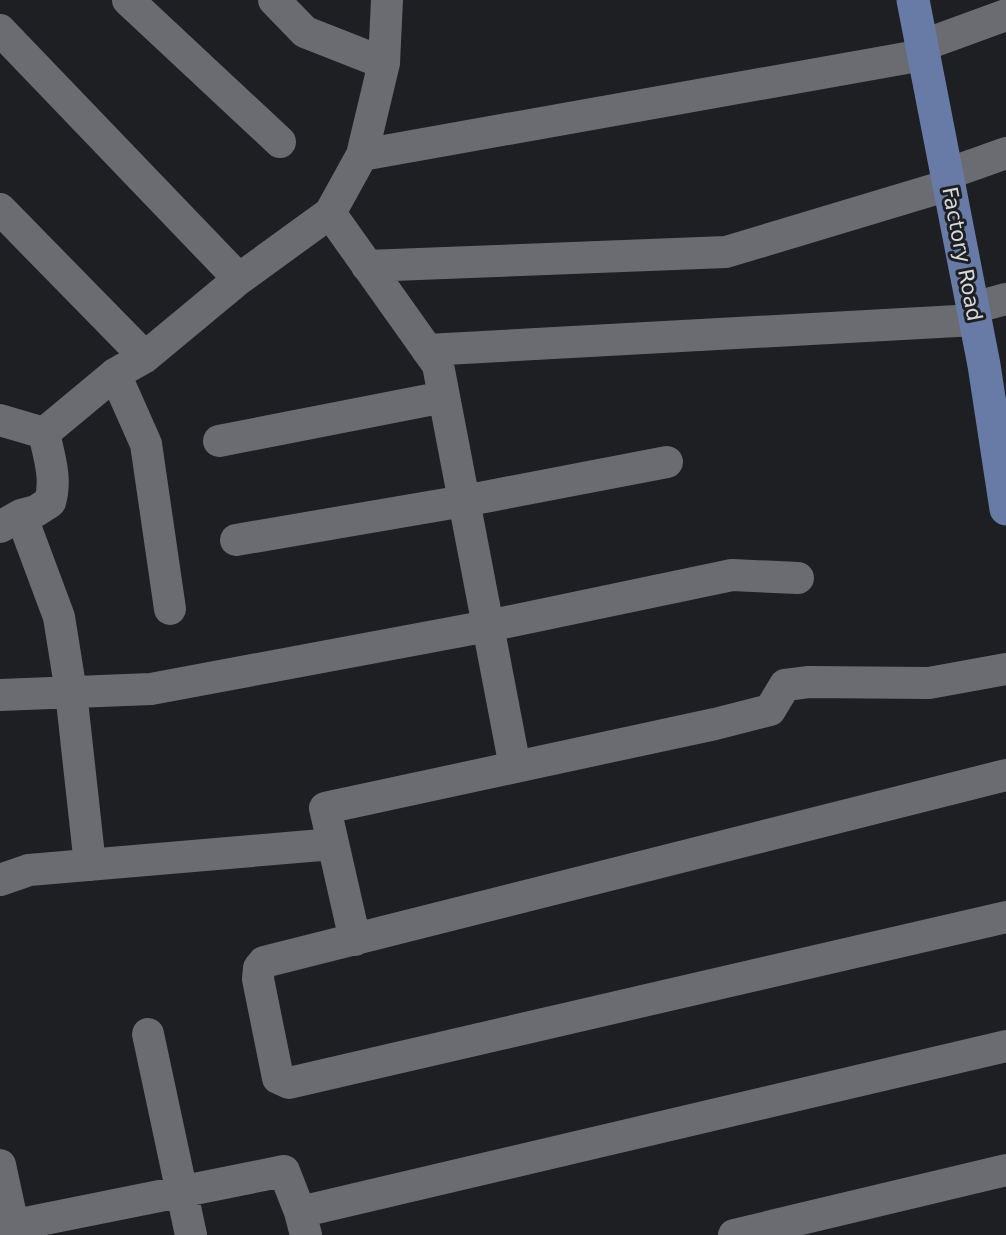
<svg xmlns="http://www.w3.org/2000/svg" width="1006" height="1235" viewBox="0 0 1006 1235" font-family="'DejaVu Sans',sans-serif">
<style>
.lines{fill:none;stroke-linecap:round;stroke-linejoin:round}
.minor{stroke:#6a6c71;stroke-width:32}
.major{stroke:#687aa6;stroke-width:33}
.labels{text-anchor:middle;dominant-baseline:central;stroke-width:6;stroke-linejoin:round;paint-order:stroke}
.street-label{font-size:21px;fill:#d7d8da;stroke:#1d1f22}
</style>
<rect width="100%" height="100%" fill="#1d1f22"/>
<g class="lines">
<path class="minor" d="M128 0 280 142
M274 0 305 32 384 63
M0 30 239 279
M921 46 1006 15
M362 155 923 55
M947 174 1006 153
M0 209 145 357
M330 213 438 365 515 767
M367 266 726 252 949 185
M973 308 1006 299
M427 350 975 320
M115 374 146 444 170 609
M0 420 44 433
M219 441 444 397
M21 515 59 617 71 692 90 865
M0 527 21 515 36 511 50 502C57 479 49 456 44 433L115 374 145 357 239 279 330 213 362 155 384 63 387 0
M236 540 464 501 667 462
M0 695 151 689 488 626 732 575 798 578
M1006 775 264 962 259 968 258 979 278 1078 289 1083 1006 917
M0 880 29 870 333 844
M355 940 325 808 715 724 770 710 785 685 809 682 929 683 1006 669
M148 1034 191 1235
M0 1165 13 1225
M300 1212 1006 1046
M0 1228 284 1171 300 1212 306 1235
M734 1235 1006 1170"/>
<path class="major" d="M913 0 984 365 1006 509"/>
</g>
<g class="labels">
<g class="street-label">
<text transform="translate(962 254) rotate(79)">Factory Road</text>
</g>
</g>
</svg>
